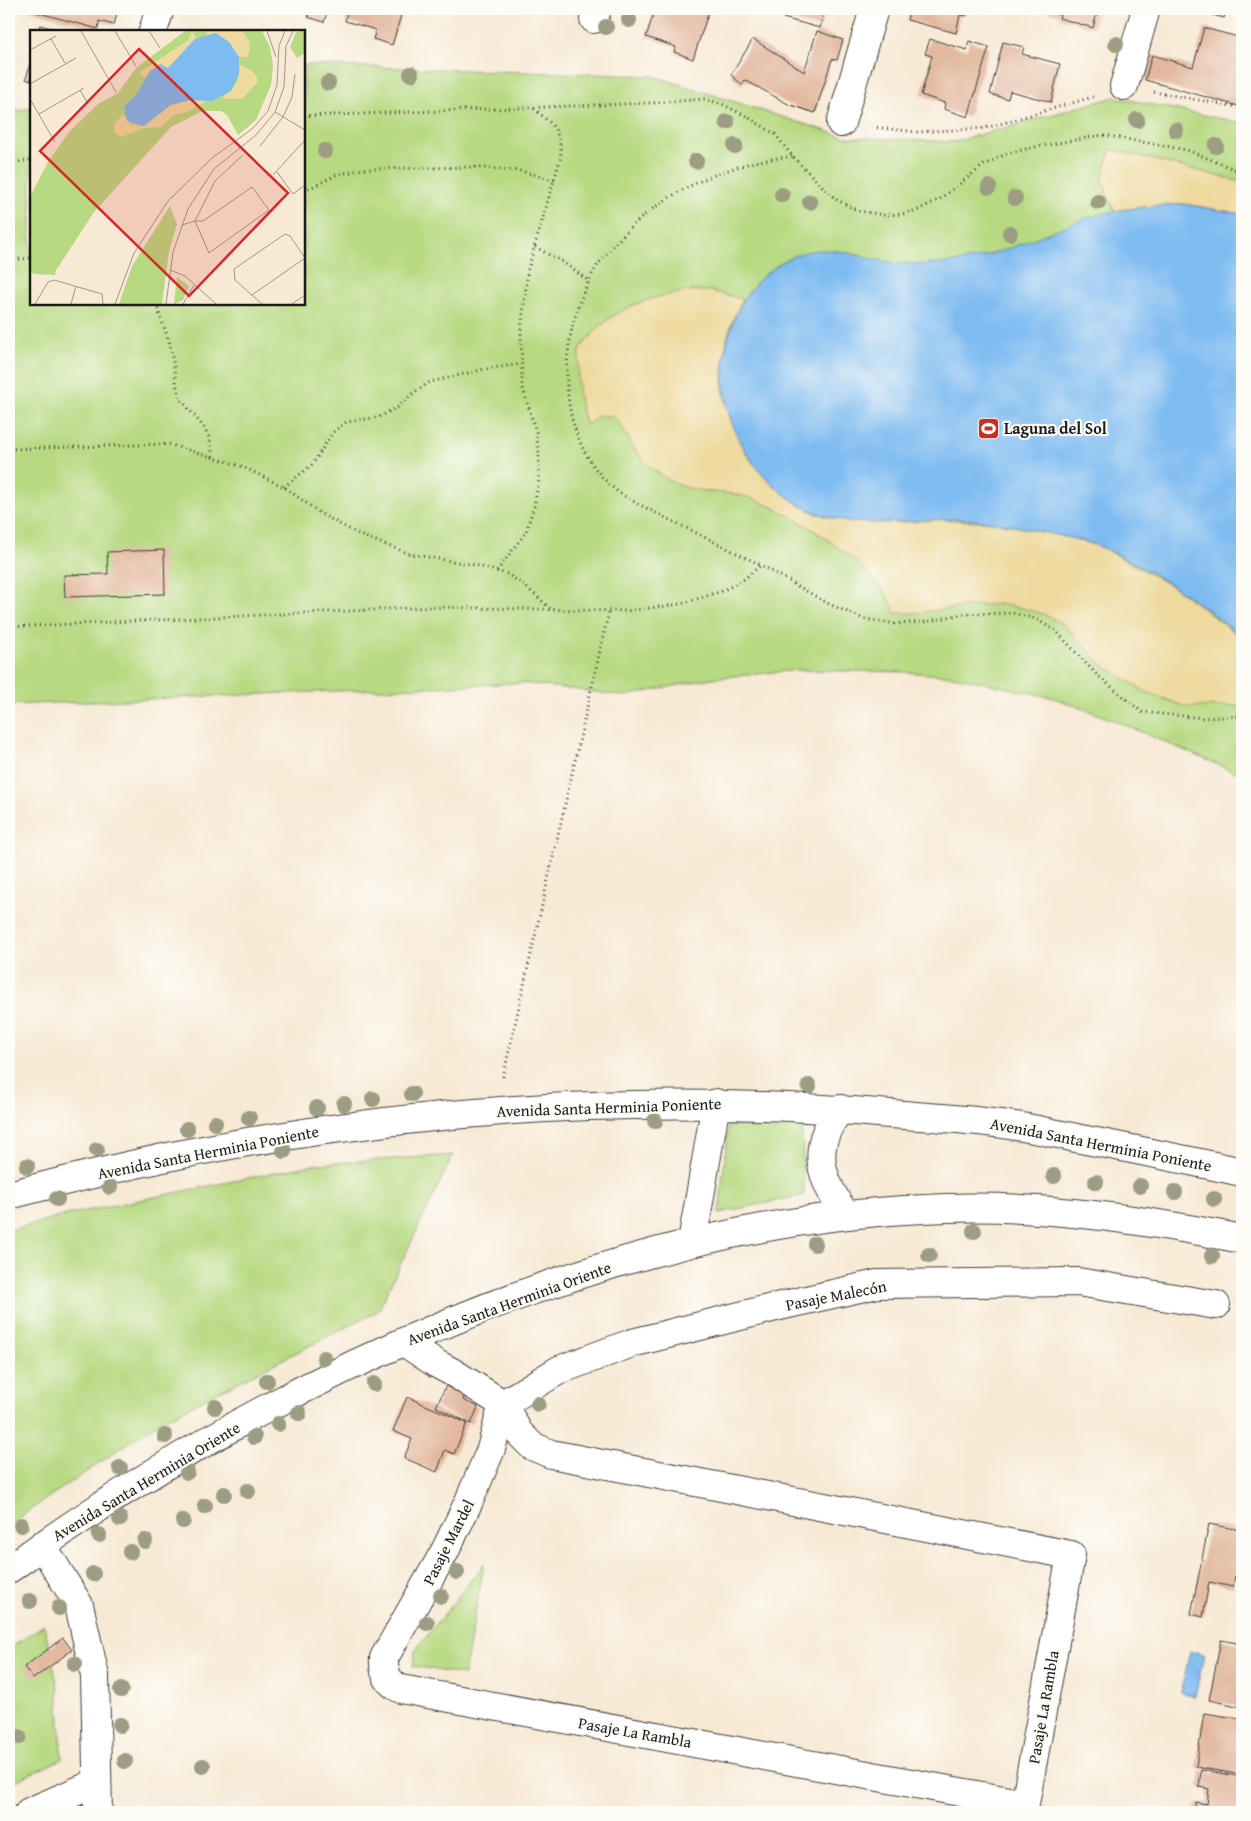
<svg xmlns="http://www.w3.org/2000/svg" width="1251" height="1821" viewBox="0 0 1251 1821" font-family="'Gentium Book Plus',serif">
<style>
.green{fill:#b7d981;stroke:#6a7a4e}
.sand{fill:#eeda9e;stroke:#857b5d}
.water{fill:#7ebbf1;stroke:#4d6c86}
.building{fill:#e2b89e}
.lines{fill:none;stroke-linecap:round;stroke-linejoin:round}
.minor-casing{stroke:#3d3b38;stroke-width:30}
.path{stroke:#3d3b38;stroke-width:3;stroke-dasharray:1 4;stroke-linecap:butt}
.minor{stroke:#fff;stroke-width:28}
.tree{fill:#9c9d82}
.labels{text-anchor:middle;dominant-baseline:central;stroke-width:4.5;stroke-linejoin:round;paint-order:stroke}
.poi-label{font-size:16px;font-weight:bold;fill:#1c1c1c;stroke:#fdfcf7;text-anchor:start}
.street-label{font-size:16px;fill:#1c1c1c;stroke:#fdfcf7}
.inset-road{fill:none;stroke:#9f978a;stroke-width:1}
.view{fill:#d62828;fill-opacity:0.15;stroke:#d62828;stroke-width:2.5}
.inset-edge{fill:none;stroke:#1c1c1c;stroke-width:2.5}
</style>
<rect width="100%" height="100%" fill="#fdfcf7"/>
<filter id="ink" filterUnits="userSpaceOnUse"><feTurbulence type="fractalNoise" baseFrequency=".02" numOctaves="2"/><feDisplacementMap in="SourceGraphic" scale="10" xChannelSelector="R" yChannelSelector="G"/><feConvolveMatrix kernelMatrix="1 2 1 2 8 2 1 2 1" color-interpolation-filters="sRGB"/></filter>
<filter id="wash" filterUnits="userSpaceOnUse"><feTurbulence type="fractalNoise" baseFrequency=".0096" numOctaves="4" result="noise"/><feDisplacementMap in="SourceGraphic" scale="20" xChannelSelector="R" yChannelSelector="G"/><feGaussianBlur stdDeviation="1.12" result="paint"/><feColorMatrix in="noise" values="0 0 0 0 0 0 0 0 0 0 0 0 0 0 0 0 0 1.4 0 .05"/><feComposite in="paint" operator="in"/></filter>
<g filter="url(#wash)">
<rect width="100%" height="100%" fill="#f7e9d4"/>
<path class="green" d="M304 65 653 76 845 137 954 142 1115 97 1242 123V775L1113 720 1054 698 953 676 905 672 798 670 712 678 626 696 522 683 9 705V112L31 108V304H304Z
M729 1119 802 1122 804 1195 719 1213Z
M453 1155 378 1311 161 1421 9 1524V1231L66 1215 317 1164Z
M484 1564 464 1675 413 1666 415 1651Z
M44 1625 58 1687 62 1759 9 1784V1649Z"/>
<path class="sand" d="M1111 149 1242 182V214L1184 204 1146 207 1114 211 1102 179Z
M691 291H710L743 299 732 322 727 339 723 368V389L729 414 739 441 752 462 771 482 796 503 817 514 897 523 933 519 995 522 1075 539 1102 547 1177 589 1242 638V706L1186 707 1144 691 1100 663 1063 624 1043 614 1022 608 999 604 971 606 915 613H895C882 568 787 507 743 496 722 491 699 493 679 485 663 479 642 462 633 447 627 438 622 422 612 416H598L586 426C579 404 576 385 579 362 579 359 579 354 580 351 582 345 588 340 592 335 617 305 654 296 691 291Z"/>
<path class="water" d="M1184 204 1242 214V638C1205 605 1149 568 1103 548 1085 540 1065 537 1046 533 1017 526 988 520 958 519 910 519 863 531 817 513 775 497 737 452 728 409 716 355 731 293 781 263 792 256 806 250 820 250 840 249 858 256 878 260 908 266 942 266 972 259 1014 250 1050 230 1090 217 1120 208 1152 206 1184 204Z
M1190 1651 1204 1654 1195 1696 1181 1692Z"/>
<g id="blocks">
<path class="building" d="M25 9H118L114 25 99 21 98 29Z
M306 9H328L324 22 308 17 310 10Z
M348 9H403L392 45 373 39 376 30 345 21Z
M655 9H676L684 11 685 9H701L709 11 693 59 674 52 676 47 646 37Z
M786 9H825L820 28 783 18Z
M910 9H968L966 16 960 15 956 33 907 20Z
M1051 9H1098L1093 28 1059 18 1060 15 1050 12Z
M1190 9H1227L1224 18Z
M40 25 62 31H39Z
M1204 28 1242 38V107L1145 80 1152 55 1193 67Z
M817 31 843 40 837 60 832 59 815 113 788 104 745 80 742 85 731 75 753 39 804 72Z
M930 39 967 50 969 41 989 47 968 117 944 109 945 103 921 95 932 56 925 54Z
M1003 42 1024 47 1022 54 1060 64 1051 102 1010 91 1008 99 990 94Z
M31 61V81L26 79Z
M164 550 165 594 65 597 64 575 108 574 107 552Z
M446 1386 465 1395 463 1400 478 1407 471 1424 436 1407Z
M407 1397 467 1423 454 1454 445 1450 437 1472 404 1458 412 1439 393 1431Z
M1209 1524 1240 1530 1238 1537 1242 1538V1578L1235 1576 1233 1587 1209 1582 1203 1617 1191 1614Z
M63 1638 72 1650 33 1679 24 1667Z
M1221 1640 1242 1644V1707L1209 1700Z
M1204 1713 1242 1719V1775L1196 1767Z
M1201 1770 1242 1777 1238 1806 1242 1807V1812H1194L1196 1802 1207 1804 1209 1789 1199 1787Z"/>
</g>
</g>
<g filter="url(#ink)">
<use href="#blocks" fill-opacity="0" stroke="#3d3b38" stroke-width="1"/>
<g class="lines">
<defs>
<path id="minor" d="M594 19 597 9
M153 31 160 9
M1124 86 1146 9
M841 123 874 9
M841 1109C809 1146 820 1179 846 1215
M9 1195C71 1179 134 1163 198 1151 428 1107 657 1093 890 1114 929 1117 970 1119 1009 1125 1031 1128 1054 1133 1076 1138 1132 1149 1187 1160 1242 1172
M692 1242 716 1103
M404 1342 437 1364 452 1372 503 1404 519 1433 532 1446 551 1454 1071 1555 1025 1804 401 1689C388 1683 383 1673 384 1658L445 1551 469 1501 491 1449 503 1404
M503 1404 559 1370 632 1343 780 1306 877 1284 1078 1282 1216 1305
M42 1545 79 1605 95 1676 98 1812
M9 1569C273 1379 617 1217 947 1208 1046 1205 1145 1220 1242 1239
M29 1812 96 1783"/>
</defs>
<use href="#minor" class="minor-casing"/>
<path class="path" d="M1154 92 1242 108
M304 116 651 103 705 99 722 104 746 116 775 134 792 156 835 199 859 211 884 215 902 214 918 210 940 199 984 165 1006 154 1030 148 1103 135 1187 150 1242 172
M872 127 917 132 986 128 1096 96
M792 156C776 159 759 160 744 165 709 175 675 191 646 214 632 225 607 251 597 266 556 334 551 438 618 492 624 496 632 500 638 504L761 565 829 604 864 619 897 624 925 622 963 614 1013 613 1036 619 1056 631 1096 674 1142 712 1204 718 1242 716
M9 163 31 160
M304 191 336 175 363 169 472 167 521 171 554 180
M535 247 563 262 590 282
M9 260 31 258
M156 304 170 344 177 387 181 400 203 426 210 439 213 458
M9 449 168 444 241 466 284 487 323 515 360 535 410 554 475 565 507 574 525 586 552 610
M284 487 313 464 333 432 346 422 379 417 398 407 413 393 430 382 485 369 521 364
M497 571 526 532 534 506 539 480V454L536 432 522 385 521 330 528 269 561 156C560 128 553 125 533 108
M9 627 432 607 626 611 681 604 722 591 743 580 761 565
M503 1077 609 611"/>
<use href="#minor" class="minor"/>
</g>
<g class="tree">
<circle cx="629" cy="20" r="8"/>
<circle cx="606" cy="27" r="8"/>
<circle cx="1116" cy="44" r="8"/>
<circle cx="411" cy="74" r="8"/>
<circle cx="328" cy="83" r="8"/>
<circle cx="1137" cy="120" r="8"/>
<circle cx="727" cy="122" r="8"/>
<circle cx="1176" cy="130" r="8"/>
<circle cx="735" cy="146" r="8"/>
<circle cx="1216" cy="146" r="8"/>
<circle cx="325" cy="151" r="8"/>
<circle cx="696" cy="161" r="8"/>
<circle cx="989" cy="187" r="8"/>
<circle cx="782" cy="195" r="8"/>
<circle cx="1015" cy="198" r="8"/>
<circle cx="810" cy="202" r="8"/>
<circle cx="1098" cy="202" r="8"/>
<circle cx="1010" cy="233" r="8"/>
<circle cx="809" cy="1086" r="8"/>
<circle cx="412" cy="1094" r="8"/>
<circle cx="373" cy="1099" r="8"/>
<circle cx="344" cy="1104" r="8"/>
<circle cx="317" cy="1108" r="8"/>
<circle cx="249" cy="1118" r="8"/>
<circle cx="655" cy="1121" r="8"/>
<circle cx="215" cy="1123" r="8"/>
<circle cx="187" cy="1129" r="8"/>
<circle cx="97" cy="1150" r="8"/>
<circle cx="284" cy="1151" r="8"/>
<circle cx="27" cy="1166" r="8"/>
<circle cx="1054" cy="1176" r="8"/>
<circle cx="1096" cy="1182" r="8"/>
<circle cx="1140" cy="1186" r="8"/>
<circle cx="110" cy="1187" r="8"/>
<circle cx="1175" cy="1192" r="8"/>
<circle cx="57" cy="1199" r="8"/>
<circle cx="1214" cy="1199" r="8"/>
<circle cx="974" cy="1231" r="8"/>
<circle cx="815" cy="1244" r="8"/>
<circle cx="929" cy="1255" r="8"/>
<circle cx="1212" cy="1256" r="8"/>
<circle cx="324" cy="1358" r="8"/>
<circle cx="267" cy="1381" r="8"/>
<circle cx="374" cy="1384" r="8"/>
<circle cx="538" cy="1404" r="8"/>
<circle cx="215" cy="1407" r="8"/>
<circle cx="299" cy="1413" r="8"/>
<circle cx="278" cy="1424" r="8"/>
<circle cx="165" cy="1436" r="8"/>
<circle cx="254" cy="1437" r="8"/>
<circle cx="120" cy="1468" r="8"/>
<circle cx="187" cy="1472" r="8"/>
<circle cx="248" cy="1491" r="8"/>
<circle cx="224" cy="1494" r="8"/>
<circle cx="205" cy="1506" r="8"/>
<circle cx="120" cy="1519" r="8"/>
<circle cx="183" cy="1521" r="8"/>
<circle cx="21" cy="1525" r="8"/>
<circle cx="99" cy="1535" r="8"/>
<circle cx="145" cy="1541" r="8"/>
<circle cx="130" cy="1552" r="8"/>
<circle cx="457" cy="1572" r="8"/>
<circle cx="93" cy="1574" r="8"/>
<circle cx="441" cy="1596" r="8"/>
<circle cx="30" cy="1601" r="8"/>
<circle cx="59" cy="1608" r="8"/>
<circle cx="427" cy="1623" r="8"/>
<circle cx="75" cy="1664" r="8"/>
<circle cx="121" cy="1690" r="8"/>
<circle cx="120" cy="1725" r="8"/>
<circle cx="19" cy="1737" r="8"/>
<circle cx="125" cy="1761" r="8"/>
<circle cx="203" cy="1766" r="8"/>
</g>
</g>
<defs>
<symbol id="stadium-square" viewBox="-11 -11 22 22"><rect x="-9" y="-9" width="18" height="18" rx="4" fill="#c8321e" stroke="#fdfcf7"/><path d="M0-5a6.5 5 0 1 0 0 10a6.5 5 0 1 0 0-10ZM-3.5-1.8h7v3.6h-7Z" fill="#fff"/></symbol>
</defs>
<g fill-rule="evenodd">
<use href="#stadium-square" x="976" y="416" width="25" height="25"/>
</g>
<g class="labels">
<g class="poi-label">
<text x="1004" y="428">Laguna del Sol</text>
</g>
<g class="street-label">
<text transform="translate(609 1107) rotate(-2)">Avenida Santa Herminia Poniente</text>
<text transform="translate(1101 1144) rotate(11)">Avenida Santa Herminia Poniente</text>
<text transform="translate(208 1152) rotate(-11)">Avenida Santa Herminia Poniente</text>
<text transform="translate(836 1295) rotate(-11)">Pasaje Malecón</text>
<text transform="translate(509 1303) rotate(-20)">Avenida Santa Herminia Oriente</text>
<text transform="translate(146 1481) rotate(-31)">Avenida Santa Herminia Oriente</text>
<text transform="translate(448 1542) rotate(-63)">Pasaje Mardel</text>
<text transform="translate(1043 1707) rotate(-80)">Pasaje La Rambla</text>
<text transform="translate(635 1732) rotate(10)">Pasaje La Rambla</text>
</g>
</g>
<g transform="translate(30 30)">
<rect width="275" height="275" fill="#f7e9d4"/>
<path d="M155 1H232L240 17 243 36 241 55 226 90 208 105 197 85 191 81H172L141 97 64 182 25 242 26 245 4 244 0 241V167L18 132 39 102 68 74 88 63 106 38ZM275 1V23L267 28 260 17 266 2ZM140 176 147 194 139 221 132 274H89L102 236ZM147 247 159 256 153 270 144 274Z" fill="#b7d981"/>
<path d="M162 1 167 8 146 32 136 39 130 34 115 47 112 45 110 42 158 10ZM177 1 213 2 220 13 219 22 217 27H209L186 3 176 5ZM210 35 221 40 227 47V53L212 69H194L192 67 201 61 208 50ZM160 70 176 71 157 82 143 85 131 97 114 98 91 107 84 102 85 93 93 84 101 95 114 96 139 76Z" fill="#eeda9e"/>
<path d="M186 3 199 12 209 27V44L201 61 182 71 160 70 142 74 114 96 97 91 94 77 106 65 120 41 130 34 138 38 165 9Z" fill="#7ebbf1"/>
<path class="inset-road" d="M51 1 86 62M85 1 106 36M119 1 130 18M237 1 246 27M21 9 35 33M0 20 26 6M0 54 46 28M50 60 58 74M0 69 25 112M245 82 275 100M9 84 54 58M230 116 253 87 262 67 265 44M247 142 263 164 275 155M243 145 275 110M165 191 185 151 213 125M152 195 165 191H173L222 157 239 180 179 223 165 191M140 240 155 246 186 274M222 265 275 228M5 274 18 252 24 250 72 264 73 274M41 274 46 256M85 274 104 223 138 171 182 128 222 99 238 81 247 55 249 16 255 1M136 274 143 222 158 179 184 139 226 105 245 82 254 57 256 16 263 1M153 274 164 255M232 274 205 250 204 239 255 204 260 206 275 228M262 274 275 265"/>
<path class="view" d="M109 19 258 163 159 266 10 121Z"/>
<rect width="275" height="275" class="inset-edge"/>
</g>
<rect width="1251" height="1821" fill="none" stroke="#fdfcf7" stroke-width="30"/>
</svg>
